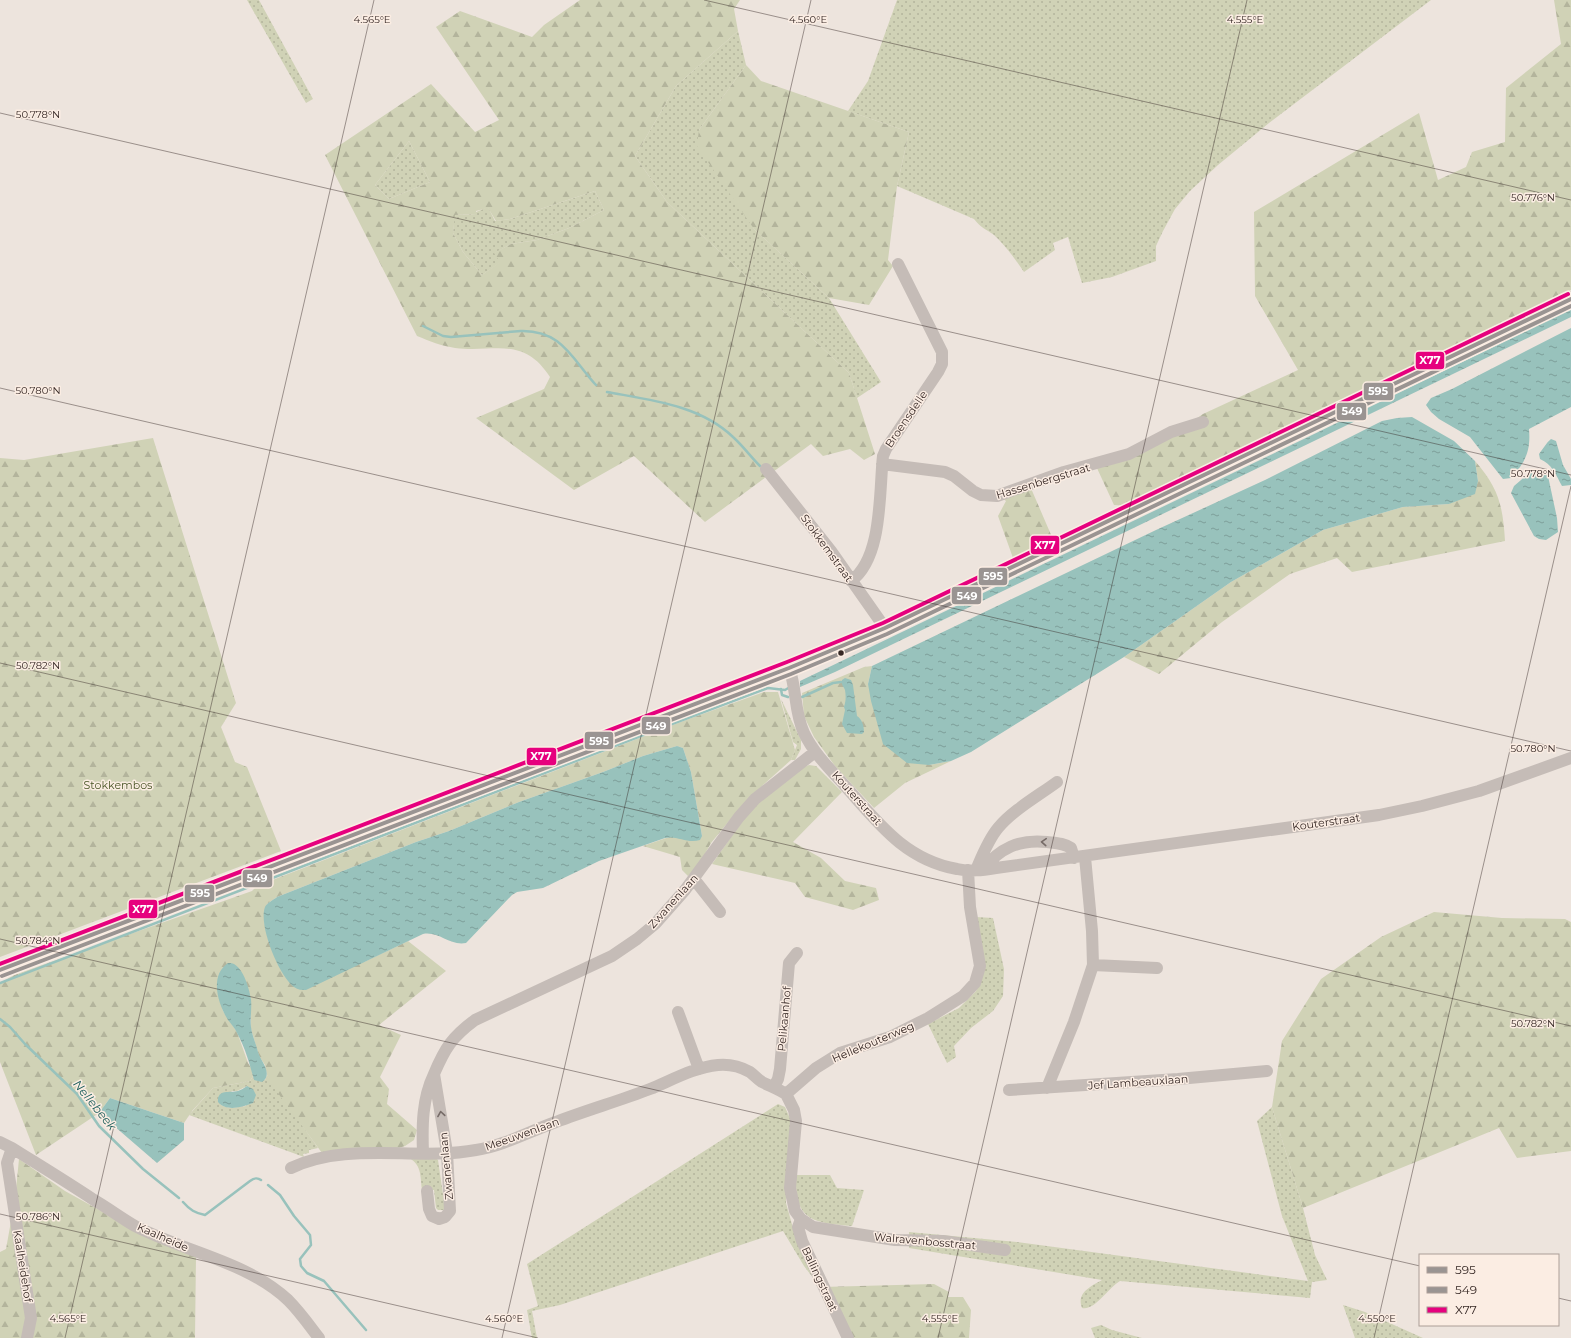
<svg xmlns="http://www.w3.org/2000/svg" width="1571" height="1338" viewBox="0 0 1571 1338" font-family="Montserrat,sans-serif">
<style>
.grass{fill:url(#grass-dots);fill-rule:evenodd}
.forest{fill:url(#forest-firs);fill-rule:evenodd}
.water{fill:url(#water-ripples)}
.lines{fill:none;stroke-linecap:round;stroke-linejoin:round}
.stream{stroke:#98c2bc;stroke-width:2.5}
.minor{stroke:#c5bcb7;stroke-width:12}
.major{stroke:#b4aaa6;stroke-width:15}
.bus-1-casing{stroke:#fbede3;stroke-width:7}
.bus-2-casing{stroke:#fbede3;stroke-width:7}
.bus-3-casing{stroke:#fbede3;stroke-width:7}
.bus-1{stroke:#9a9492;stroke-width:4}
.bus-2{stroke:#9a9492;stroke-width:4}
.bus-3{stroke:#e6007e;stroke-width:4}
.oneway{stroke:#766b67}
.ticks{fill:none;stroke:#362825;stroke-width:1;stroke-opacity:0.45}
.bus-dot{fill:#362825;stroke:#fbede3;stroke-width:1.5}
.labels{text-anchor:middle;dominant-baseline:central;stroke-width:3;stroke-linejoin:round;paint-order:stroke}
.street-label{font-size:11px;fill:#362825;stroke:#fbede3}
.park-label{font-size:11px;fill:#4a5627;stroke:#fbede3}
.water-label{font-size:12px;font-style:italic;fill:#175b58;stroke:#fbede3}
.ticks-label{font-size:10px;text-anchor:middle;fill:#362825;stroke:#fbede3;stroke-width:3;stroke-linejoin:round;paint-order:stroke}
.line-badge{stroke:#fbede3;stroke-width:1.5}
.badge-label{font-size:11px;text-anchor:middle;font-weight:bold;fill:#fff}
</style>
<defs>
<pattern id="grass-dots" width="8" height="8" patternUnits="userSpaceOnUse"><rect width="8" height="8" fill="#d0d2b6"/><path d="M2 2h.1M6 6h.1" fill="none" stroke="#b3b49c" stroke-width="1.8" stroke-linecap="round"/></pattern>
<pattern id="forest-firs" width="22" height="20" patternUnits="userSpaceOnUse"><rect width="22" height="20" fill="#d0d2b6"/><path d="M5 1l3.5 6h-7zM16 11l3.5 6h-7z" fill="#b3b49c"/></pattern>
<pattern id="water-ripples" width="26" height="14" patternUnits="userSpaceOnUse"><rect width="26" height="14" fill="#98c2bc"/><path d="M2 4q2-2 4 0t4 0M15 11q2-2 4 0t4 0" fill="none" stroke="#7d9e99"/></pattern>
</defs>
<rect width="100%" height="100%" fill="#ede4dd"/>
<path class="grass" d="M247 0H259L313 99 306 103Z
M897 0H1431L1269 123 1218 165 1190 191 1175 209 1163 231 1156 246V261L1112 277 1082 283 1068 237 1053 243 1055 250 1024 272C1015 259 1006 246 994 235 986 229 981 228 974 219L897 186 909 132 848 111 868 81Z
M738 31 746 65 699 130 754 229 829 298 881 382 857 398 849 373 667 202 635 156 676 86Z
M409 141 430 182 389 199 375 185Z
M595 191 604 210 569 228 537 240 511 244 495 253 501 262 482 275 463 252 453 233 454 215 476 214V212L488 207 495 221 510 219Z
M781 699 801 740V749L795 760H791L797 745 793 742Z
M976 917 993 918 1004 969 1003 996 993 1011 971 1028 954 1046 956 1057 947 1063 928 1024 959 1008 976 991 984 971Z
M267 1075 318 1148 309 1150V1153L303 1154 304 1157 189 1115 213 1088 250 1081 253 1076 254 1080H265ZM247 1086 246 1106C237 1107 227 1110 220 1104L232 1091H237Z
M778 1104 785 1107 792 1123 786 1175V1203L793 1228 820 1287 804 1266 783 1231 560 1305 532 1311 537 1338H532L527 1310 538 1306 527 1264Z
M1272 1107 1303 1208 1315 1255 1327 1280 1312 1282 1310 1298 1120 1281C1108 1288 1095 1311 1082 1308 1076 1293 1091 1286 1102 1280L909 1248V1232L1017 1242 1308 1281 1282 1216 1257 1121Z
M407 1157 436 1158 438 1160 445 1208 444 1210H438L436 1208 434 1190H422C420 1175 422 1164 407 1157Z
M796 1175H830L837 1188 864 1190 852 1226C813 1223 794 1221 796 1175Z
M1343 1305 1365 1312 1423 1338H1355Z
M1101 1325 1112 1330 1142 1338H1095L1091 1328Z"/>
<path class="forest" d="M580 0H740L734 9 738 31 676 86 635 156 667 202 849 373 875 454 864 460 850 449 823 456 811 444 705 522 634 456 574 490 476 418 544 389 550 377C523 335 495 353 455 348 442 346 429 341 417 336L325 155 431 84 475 132 499 120 436 27 460 11 532 37 544 25ZM409 141 430 182 389 199 375 185ZM595 191 604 210 569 228 537 240 511 244 494 253 500 262 482 275 463 252 453 233 455 215 476 214V211L488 208 496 221 510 219Z
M1554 0H1571V290L1431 360 1128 506 1114 505 1096 466 1178 431 1203 414 1298 370 1255 296 1254 212 1419 113 1438 180 1466 167 1472 152 1505 142 1506 88 1561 44Z
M746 65 761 81 909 132 897 186 888 260 893 266 869 305 829 298 754 229 697 146 699 130Z
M153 438 236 703 221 727 235 762 247 767 281 851 0 957V458L24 460Z
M1475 461C1499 488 1503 507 1505 541L1352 572 1337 558 1290 574 1222 622 1159 674 1124 657 1231 582 1323 530 1403 507 1449 504 1478 481Z
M1030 486 1052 537 1013 558 998 516 1006 501 1002 498Z
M872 666 868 684 929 765 951 761 905 783 874 808 835 766 814 737 804 716 802 693 864 667Z
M764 692H778L795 750 791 760 753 794 729 821 711 843 701 861 688 876 682 870 680 857 643 846 672 836 689 840 702 836 691 772 683 748 677 746 643 756 603 772 519 802 449 831 416 842 277 897 267 904 264 921 269 943 364 962 408 941 446 971 379 1025 401 1035 380 1077 389 1089 387 1104 417 1130 414 1140 405 1146 393 1150 322 1153 272 1085 267 1075 265 1065 259 1056 251 1029V998L219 994 223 1011 237 1032 248 1063 252 1069 253 1076 250 1081 213 1088 192 1111 184 1123 110 1098 99 1113 36 1155 0 1062V983L14 975 252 891 257 886 686 720Z
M809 765 816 766 842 792 793 842 821 858 845 881 876 888 879 900 853 910 805 897 795 883 712 864 751 809 795 771Z
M1434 912 1502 918 1565 919 1571 922V1151L1517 1158 1499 1128 1303 1208 1272 1107 1282 1041 1321 979 1381 937Z
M19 1159 65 1191 148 1237 196 1257 195 1338H0V1252L6 1249 15 1199Z
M934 1284 949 1292 948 1297H963L971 1310 969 1338H843L822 1287Z"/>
<path class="water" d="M1571 309V317L835 672 800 687V681L1310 436Z
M1571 328V407L1529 429C1531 452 1525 462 1511 478L1503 479 1470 437 1439 419 1431 412 1426 405 1431 398 1452 389Z
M1412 417 1454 441 1475 461 1478 481 1475 494 1449 504 1403 507 1323 530 1231 582 1124 657 971 752 951 761 929 765 907 763 883 744 871 701 868 684 872 666 1156 530 1265 480 1382 421 1397 418Z
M1551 439 1556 441 1563 465 1571 479V485L1562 486C1556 475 1552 464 1540 459L1539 454C1543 449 1546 443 1551 439Z
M1534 469 1543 471 1548 476 1557 518 1558 532 1546 540 1539 539 1534 536 1511 493 1514 486Z
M845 678 851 680 853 685 857 716C862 719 864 726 864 732L862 734 847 733 842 724 845 710 844 707C846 701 846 696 845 690 843 685 841 685 842 680Z
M677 746 683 748 691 772 702 836 700 840C687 844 677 835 665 838L599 861 543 888 517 892 512 895 466 943C449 946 439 931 423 934L306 990C302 990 298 990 294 987 279 976 258 925 265 907 267 903 273 900 277 897L416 842 449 831 519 802 603 772 643 756Z
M228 963C242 961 249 988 251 999 252 1009 250 1018 251 1027 252 1035 256 1044 258 1052 260 1060 274 1074 262 1082L254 1080C250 1065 245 1047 237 1033 235 1028 231 1024 228 1020 218 1004 209 976 228 963Z
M247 1086 253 1089 256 1095 253 1103 250 1104C240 1108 225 1111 218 1102 217 1089 229 1093 238 1091 241 1090 244 1088 247 1086Z
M110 1098 184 1123V1140L157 1163 99 1113Z"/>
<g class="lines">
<path class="stream" d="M423 326 443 336 451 337 521 331C562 330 572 359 596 385
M607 392C650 400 700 405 733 437 743 446 751 457 760 466
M781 689 782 695 788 697
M802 697 833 683 841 682
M0 983 672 724 768 688 785 690 790 687
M0 1019 10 1027 25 1044 77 1094 99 1126 143 1169 179 1198
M268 1185 280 1195 294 1216 310 1235 311 1245 300 1259 301 1266 307 1273 324 1281 366 1330
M183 1202C190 1210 195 1213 205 1215L250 1181C254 1178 257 1177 261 1180"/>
<path class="minor" d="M882 464 945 472 954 476 973 491 981 495 997 496 1064 472 1129 454 1171 432 1203 422
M766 469 831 551 885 628
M851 581C883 558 879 492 883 456L886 449 938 372 942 364V352L898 264
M789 668C797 689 794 712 804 733 814 754 832 771 847 788 879 824 906 860 957 869 970 872 983 870 996 868L1379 815 1422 806 1479 791 1571 758
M976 870C982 856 988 840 998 828 1013 810 1038 796 1057 782
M982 870C1000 848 1019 839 1047 842 1056 843 1064 843 1071 848L1074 858
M694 879 720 912
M1093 965 1157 968
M678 1012 699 1069
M434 1074C445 1048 452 1037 475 1020L612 956 637 939 655 924 685 890 739 817 755 799 815 752
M774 1087 778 1079 780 1069 789 963 797 953
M1047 1088 1074 1022 1093 965 1092 931 1085 857
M1009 1090 1178 1079 1267 1071
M786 1094 794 1110 796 1121 790 1188 795 1211 801 1219 813 1227 895 1240 943 1241 1005 1250
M786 1094 816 1068 840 1053 890 1037 928 1018 963 996 975 983 980 966 970 907 968 870
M0 1142 12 1148C39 1165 67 1182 94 1200 108 1208 121 1218 135 1226 185 1252 246 1261 288 1300 300 1312 309 1325 319 1338
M12 1148 7 1163 31 1318 27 1338
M423 1153C422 1126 422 1099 434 1074L447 1152 450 1211 445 1217 439 1219 432 1216 429 1209 427 1191
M291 1168C347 1141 416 1161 476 1150 503 1146 530 1131 556 1122 587 1110 619 1101 650 1089 672 1080 695 1067 718 1065 729 1064 741 1067 750 1072 754 1075 757 1079 762 1082 770 1086 778 1089 786 1094
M801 1219 798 1227 802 1241 848 1338"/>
<path class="major" d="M0 970 789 668 885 628 1571 299"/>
<defs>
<path id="bus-1" d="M0 970 789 668 885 628 1571 299"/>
<path id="bus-2" d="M2 976 791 674 887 634 1571 306"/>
<path id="bus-3" d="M0 964 787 662 883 623 1568 294"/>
</defs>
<use href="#bus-1" class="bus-1-casing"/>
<use href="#bus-2" class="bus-2-casing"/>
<use href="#bus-3" class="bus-3-casing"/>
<use href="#bus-1" class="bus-1"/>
<use href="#bus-2" class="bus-2"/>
<use href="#bus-3" class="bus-3"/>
</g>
<defs><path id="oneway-chevron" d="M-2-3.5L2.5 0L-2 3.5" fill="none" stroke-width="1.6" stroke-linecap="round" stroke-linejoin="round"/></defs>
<g class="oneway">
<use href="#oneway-chevron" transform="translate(1044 842) rotate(-176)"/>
<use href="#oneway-chevron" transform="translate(441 1114) rotate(-99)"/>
</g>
<path class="ticks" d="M704 0 1571 200M0 113 1571 475M0 388 1571 751M0 663 1571 1026M0 939 1420 1266M0 1214 538 1338M1558 1298 1571 1301M65 1338 374 0M502 1338 811 0M938 1338 1247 0M1374 1338 1571 486"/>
<circle class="bus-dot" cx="841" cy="653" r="3.5"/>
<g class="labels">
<g class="street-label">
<text transform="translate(906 419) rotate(-56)">Broensdelle</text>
<text transform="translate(1043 481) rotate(-17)">Hassenbergstraat</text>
<text transform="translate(827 548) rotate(54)">Stokkemstraat</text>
<text transform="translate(857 798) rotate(48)">Kouterstraat</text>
<text transform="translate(1326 822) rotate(-8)">Kouterstraat</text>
<text transform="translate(673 901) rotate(-48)">Zwanenlaan</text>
<text transform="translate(784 1019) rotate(-85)">Pelikaanhof</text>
<text transform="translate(873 1042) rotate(-23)">Hellekouterweg</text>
<text transform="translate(1138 1082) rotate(-4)">Jef Lambeauxlaan</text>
<text transform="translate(522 1134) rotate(-20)">Meeuwenlaan</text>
<text transform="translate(446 1166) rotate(-95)">Zwanenlaan</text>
<text transform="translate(163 1237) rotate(24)">Kaalheide</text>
<text transform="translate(925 1241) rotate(5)">Walravenbosstraat</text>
<text transform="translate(23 1266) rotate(81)">Kaalheidehof</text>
<text transform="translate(820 1279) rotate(65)">Ballingstraat</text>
</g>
<g class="park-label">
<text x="118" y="785">Stokkembos</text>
</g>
<g class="water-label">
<text transform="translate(95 1105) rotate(51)">Nellebeek</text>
</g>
</g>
<g class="ticks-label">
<text x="372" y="23">4.565°E</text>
<text x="808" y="23">4.560°E</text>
<text x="1245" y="23">4.555°E</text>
<text x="38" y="118">50.778°N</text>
<text x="1533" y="201">50.776°N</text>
<text x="38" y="394">50.780°N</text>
<text x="1533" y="477">50.778°N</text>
<text x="38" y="669">50.782°N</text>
<text x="1533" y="752">50.780°N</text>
<text x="38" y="944">50.784°N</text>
<text x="1533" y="1027">50.782°N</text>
<text x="38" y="1220">50.786°N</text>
<text x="68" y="1322">4.565°E</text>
<text x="504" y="1322">4.560°E</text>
<text x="940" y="1322">4.555°E</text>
<text x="1377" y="1322">4.550°E</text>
</g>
<g class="line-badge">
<rect x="1415" y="351" width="30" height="19" rx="4" fill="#e6007e"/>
<rect x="1363" y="382" width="31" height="19" rx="4" fill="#9a9492"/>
<rect x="1336" y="402" width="31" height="19" rx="4" fill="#9a9492"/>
<rect x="1030" y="535" width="30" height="20" rx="4" fill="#e6007e"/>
<rect x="978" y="567" width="30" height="19" rx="4" fill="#9a9492"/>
<rect x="951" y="586" width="31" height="19" rx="4" fill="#9a9492"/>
<rect x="641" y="716" width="30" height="19" rx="4" fill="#9a9492"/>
<rect x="584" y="731" width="30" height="19" rx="4" fill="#9a9492"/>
<rect x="526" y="747" width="31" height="19" rx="4" fill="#e6007e"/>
<rect x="242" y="869" width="31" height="19" rx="4" fill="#9a9492"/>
<rect x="184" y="884" width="31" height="19" rx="4" fill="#9a9492"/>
<rect x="128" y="899" width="30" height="20" rx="4" fill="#e6007e"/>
</g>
<g class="badge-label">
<text x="1430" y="364">X77</text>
<text x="1378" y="395">595</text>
<text x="1352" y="415">549</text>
<text x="1045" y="549">X77</text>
<text x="993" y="580">595</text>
<text x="967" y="600">549</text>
<text x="656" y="730">549</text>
<text x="599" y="745">595</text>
<text x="541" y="760">X77</text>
<text x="257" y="882">549</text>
<text x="200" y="897">595</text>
<text x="143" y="913">X77</text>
</g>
<rect x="1419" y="1254" width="140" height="72" fill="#fbede3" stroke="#ac9e97"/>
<rect x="1427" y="1267" width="20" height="6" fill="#9a9492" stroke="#ac9e97"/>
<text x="1455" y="1274" font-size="12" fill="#362825">595</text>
<rect x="1427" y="1287" width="20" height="6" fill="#9a9492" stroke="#ac9e97"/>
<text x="1455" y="1294" font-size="12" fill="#362825">549</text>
<rect x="1427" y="1307" width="20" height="6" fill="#e6007e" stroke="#ac9e97"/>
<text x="1455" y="1314" font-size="12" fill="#362825">X77</text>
</svg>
